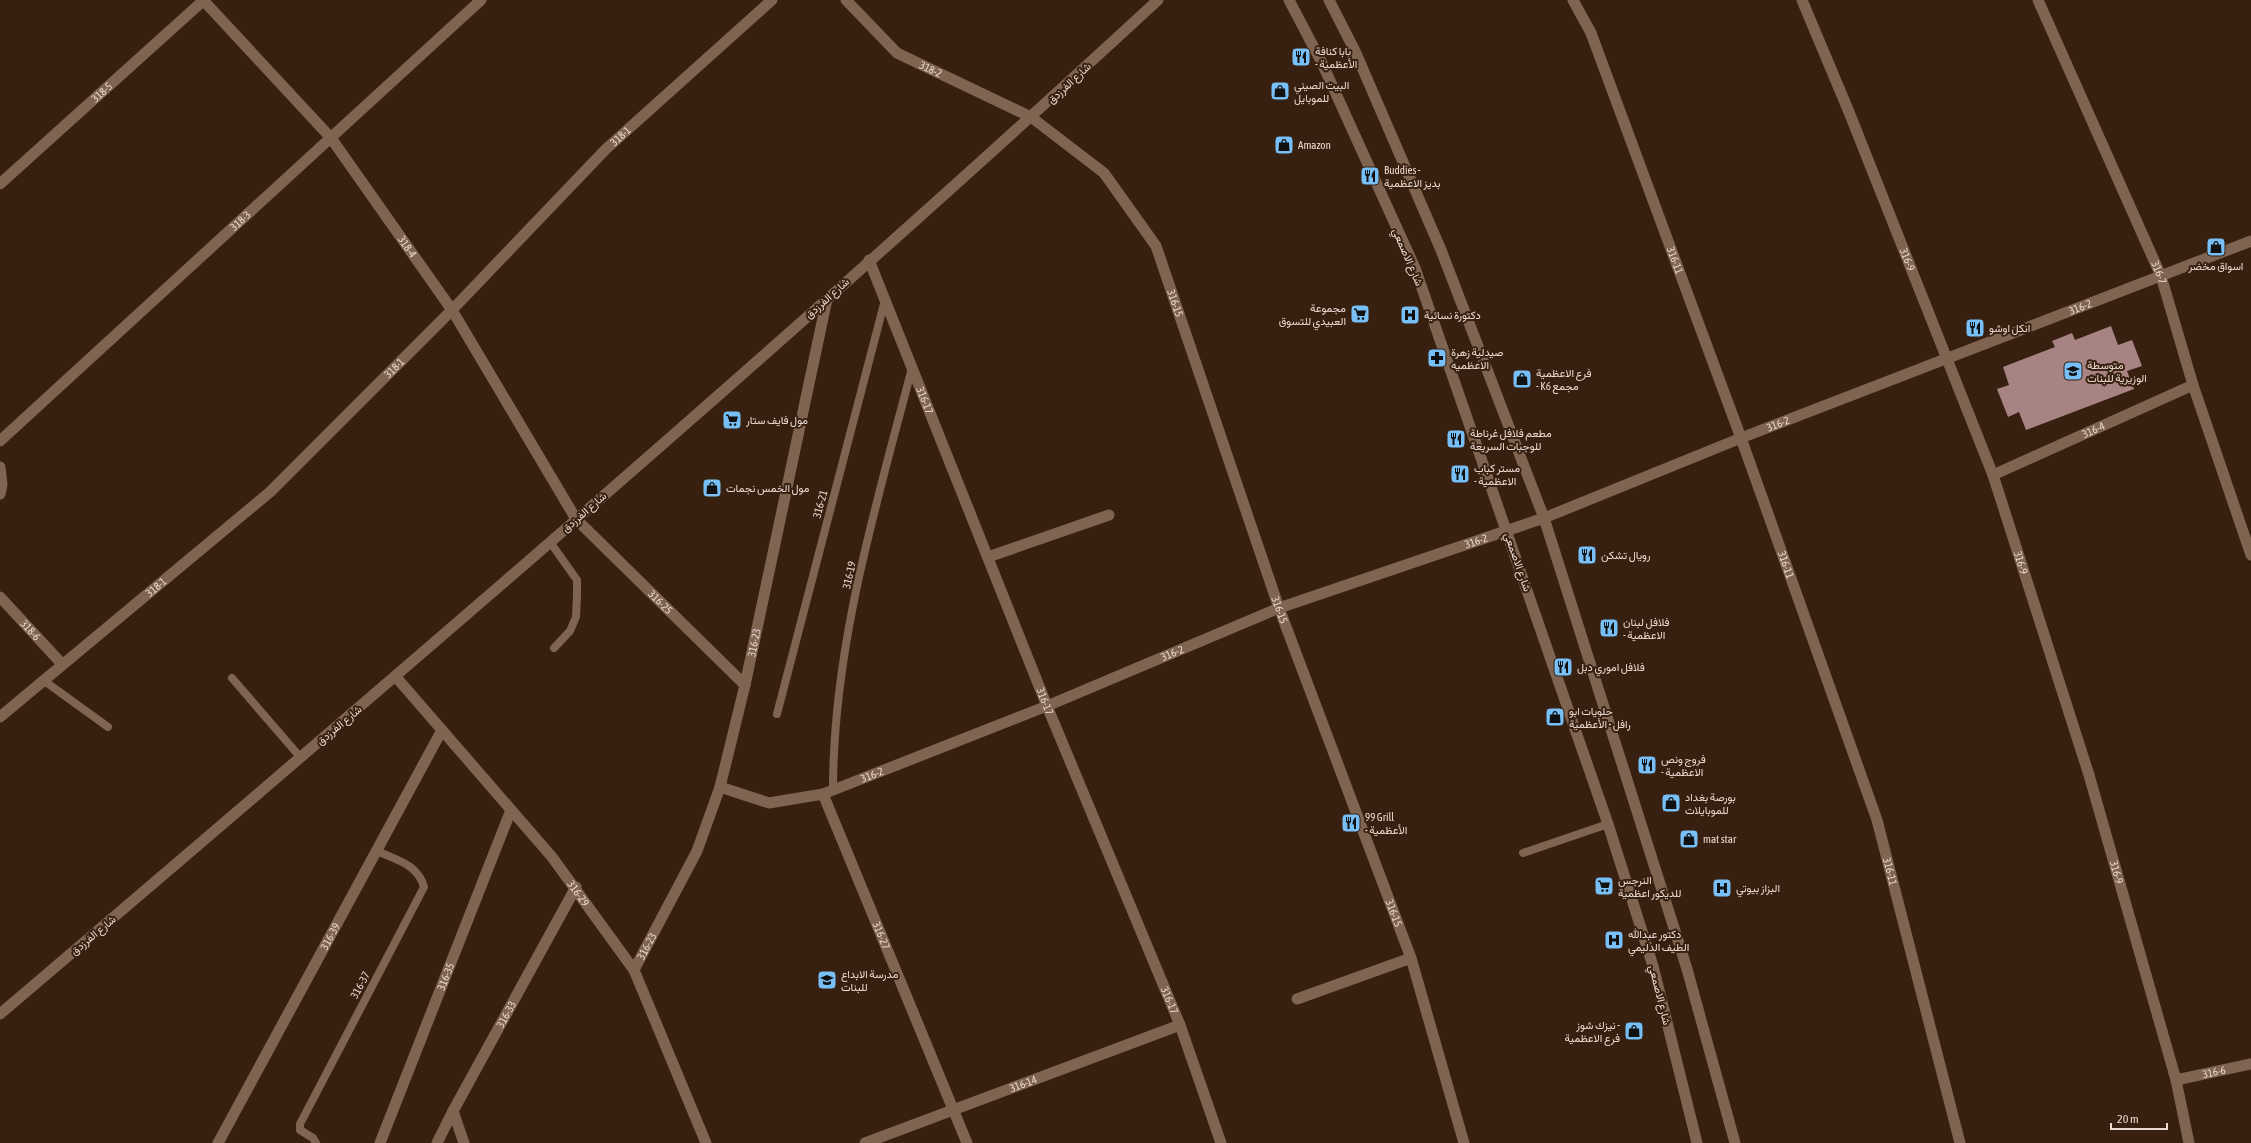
<svg xmlns="http://www.w3.org/2000/svg" width="2251" height="1143" viewBox="0 0 2251 1143" font-family="'Asap Condensed',Vazirmatn,sans-serif">
<style>
.building{fill:#a88383}
.lines{fill:none;stroke-linecap:round;stroke-linejoin:round}
.service{stroke:#806452;stroke-width:8}
.minor{stroke:#806452;stroke-width:11}
.tertiary{stroke:#806452;stroke-width:11}
.labels{text-anchor:middle;dominant-baseline:central;stroke-width:4;stroke-linejoin:round;paint-order:stroke}
.poi-label{font-size:11px;fill:#ebdad1;stroke:#382011;text-anchor:start}
.street-label{font-size:11px;fill:#ebdad1;stroke:#382011}
</style>
<rect width="100%" height="100%" fill="#382011"/>
<path class="building" d="M2111 326 2118 345 2132 340 2142 366 2127 371 2134 389 2026 430 2019 412 2008 417 1997 389 2009 385 2003 367 2055 347 2052 341 2072 333 2075 340Z"/>
<g class="lines">
<path class="service" d="M550 542 577 580V595L576 617 570 631 554 648
M232 678 301 758
M43 680 108 727
M777 714 885 300
M833 790C833 646 876 506 912 368
M1523 853 1608 824
M316 1143 313 1138 300 1130V1124L424 887C418 864 396 860 377 851"/>
<g class="minor">
<path id="s1" d="M203 0 331 138 452 310 576 519 745 685"/>
<path id="s2" d="M846 0 897 53 1031 117 1104 173 1156 246 1279 608 1411 958 1464 1143"/>
<path id="s3" d="M1573 0 1591 33 1741 438 1877 820 1960 1143"/>
<path id="s4" d="M1802 0 1849 112 1993 475 2089 775 2176 1080 2189 1143"/>
<path id="s5" d="M2038 0 2161 276 2193 385 2251 555"/>
<path id="s6" d="M0 184 204 0"/>
<path id="s7" d="M869 260 1047 706 1180 1025 1221 1143"/>
<path id="s8" d="M0 441 481 0"/>
<path d="M0 467 2 485 0 494"/>
<path id="s9" d="M1993 475 2193 385"/>
<path d="M988 557 1109 515"/>
<path id="s10" d="M0 597 62 664"/>
<path id="s11" d="M396 677 552 857 634 970 706 1143"/>
<path id="s12" d="M0 717 270 492 452 310 606 149 772 0"/>
<path id="s13" d="M720 787 769 803 823 794 1047 706 1279 608 1544 518 1741 438 2251 241"/>
<path id="s14" d="M823 794 967 1143"/>
<path id="s15" d="M634 970 697 851 720 787 745 685 827 299"/>
<path d="M1297 999 1411 958"/>
<path d="M0 1014C391 681 781 348 1158 0"/>
<path id="s16" d="M2176 1080 2251 1064"/>
<path d="M453 1111 464 1143"/>
<path id="s17" d="M218 1143 442 730"/>
<path id="s18" d="M380 1143 511 810"/>
<path id="s19" d="M437 1143 453 1111 576 887"/>
<path id="s20" d="M865 1143 1180 1025"/>
</g>
<path class="tertiary" d="M1289 0 1322 63 1415 268 1608 824 1653 966 1697 1143
M1329 0 1355 51 1441 250 1544 518 1687 969 1735 1143"/>
</g>
<defs>
<symbol id="restaurant-square" viewBox="-11 -11 22 22"><rect x="-9" y="-9" width="18" height="18" rx="4" fill="#77c0f7" stroke="#382011"/><path d="M-5-6h1v4h1v-4h1v4h1v-4h1v5L-1.5 .5V6h-2V.5L-5-1ZM5-6V6H3V1.5H1.5Q1.5-4 5-6Z" fill="#111"/></symbol>
<symbol id="shop-square" viewBox="-11 -11 22 22"><rect x="-9" y="-9" width="18" height="18" rx="4" fill="#77c0f7" stroke="#382011"/><path d="M-5-2.5h2.3a2.7 3.5 0 0 1 5.4 0H5L5.5 6h-11ZM-1.5-2.5h3a1.5 2.3 0 0 0-3 0Z" fill="#111"/></symbol>
<symbol id="supermarket-square" viewBox="-11 -11 22 22"><rect x="-9" y="-9" width="18" height="18" rx="4" fill="#77c0f7" stroke="#382011"/><path d="M-6-5.5h2.5l.6 2H6L4.5 2H-2.5L-4.4-4H-6ZM-1.5 3.2a1.3 1.3 0 1 0 .1 0ZM3 3.2a1.3 1.3 0 1 0 .1 0Z" fill="#111"/></symbol>
<symbol id="hospital-square" viewBox="-11 -11 22 22"><rect x="-9" y="-9" width="18" height="18" rx="4" fill="#77c0f7" stroke="#382011"/><path d="M-5-5h3v3.5h4V-5h3V5h-3V1.5h-4V5h-3Z" fill="#111"/></symbol>
<symbol id="pharmacy-square" viewBox="-11 -11 22 22"><rect x="-9" y="-9" width="18" height="18" rx="4" fill="#77c0f7" stroke="#382011"/><path d="M-2-6h4v4h4v4h-4v4h-4v-4h-4v-4h4Z" fill="#111"/></symbol>
<symbol id="school-square" viewBox="-11 -11 22 22"><rect x="-9" y="-9" width="18" height="18" rx="4" fill="#77c0f7" stroke="#382011"/><path d="M0-5L7-2L0 1L-7-2ZM-4 1L0 2.5L4 1V4Q0 6-4 4Z" fill="#111"/></symbol>
</defs>
<g fill-rule="evenodd">
<use href="#restaurant-square" x="1290" y="46" width="22" height="22"/>
<use href="#shop-square" x="1269" y="80" width="22" height="22"/>
<use href="#shop-square" x="1273" y="134" width="22" height="22"/>
<use href="#restaurant-square" x="1359" y="165" width="22" height="22"/>
<use href="#shop-square" x="2205" y="236" width="22" height="22"/>
<use href="#supermarket-square" x="1349" y="303" width="22" height="22"/>
<use href="#hospital-square" x="1399" y="304" width="22" height="22"/>
<use href="#restaurant-square" x="1964" y="317" width="22" height="22"/>
<use href="#pharmacy-square" x="1426" y="347" width="22" height="22"/>
<use href="#school-square" x="2062" y="360" width="22" height="22"/>
<use href="#shop-square" x="1511" y="368" width="22" height="22"/>
<use href="#supermarket-square" x="721" y="409" width="22" height="22"/>
<use href="#restaurant-square" x="1445" y="428" width="22" height="22"/>
<use href="#restaurant-square" x="1449" y="463" width="22" height="22"/>
<use href="#shop-square" x="701" y="477" width="22" height="22"/>
<use href="#restaurant-square" x="1576" y="544" width="22" height="22"/>
<use href="#restaurant-square" x="1598" y="617" width="22" height="22"/>
<use href="#restaurant-square" x="1552" y="656" width="22" height="22"/>
<use href="#shop-square" x="1544" y="706" width="22" height="22"/>
<use href="#restaurant-square" x="1636" y="754" width="22" height="22"/>
<use href="#shop-square" x="1660" y="792" width="22" height="22"/>
<use href="#restaurant-square" x="1340" y="812" width="22" height="22"/>
<use href="#shop-square" x="1678" y="828" width="22" height="22"/>
<use href="#supermarket-square" x="1593" y="875" width="22" height="22"/>
<use href="#hospital-square" x="1711" y="877" width="22" height="22"/>
<use href="#hospital-square" x="1603" y="929" width="22" height="22"/>
<use href="#school-square" x="816" y="969" width="22" height="22"/>
<use href="#shop-square" x="1623" y="1020" width="22" height="22"/>
</g>
<g class="labels">
<g class="poi-label">
<text x="1315" y="51">بابا كنافة<tspan x="1315" dy="13">- الأعظمية</tspan></text>
<text x="1294" y="85">البيت الصيني<tspan x="1294" dy="13">للموبايل</tspan></text>
<text x="1298" y="145">Amazon</text>
<text x="1384" y="170">Buddies -<tspan x="1384" dy="13">بديز الاعظمية</tspan></text>
<text x="2216" y="266" text-anchor="middle">اسواق مخضر</text>
<text x="1346" y="308" text-anchor="end">مجموعة<tspan x="1346" dy="13">العبيدي للتسوق</tspan></text>
<text x="1424" y="315">دكتورة نسائية</text>
<text x="1989" y="328">انكل اوشو</text>
<text x="1451" y="352">صيدلية زهرة<tspan x="1451" dy="13">الاعظميه</tspan></text>
<text x="2087" y="365">متوسطة<tspan x="2087" dy="13">الوزيرية للبنات</tspan></text>
<text x="1536" y="373">فرع الاعظمية<tspan x="1536" dy="13">- K6 مجمع</tspan></text>
<text x="746" y="420">مول فايف ستار</text>
<text x="1470" y="433">مطعم فلافل غرناطة<tspan x="1470" dy="13">للوجبات السريعة</tspan></text>
<text x="1474" y="468">مستر كباب<tspan x="1474" dy="13">- الاعظمية</tspan></text>
<text x="726" y="488">مول الخمس نجمات</text>
<text x="1601" y="555">رويال تشكن</text>
<text x="1623" y="622">فلافل لبنان<tspan x="1623" dy="13">- الاعظمية</tspan></text>
<text x="1577" y="667">فلافل اموري دبل</text>
<text x="1569" y="711">حلويات ابو<tspan x="1569" dy="13">رافل - الأعظمية</tspan></text>
<text x="1661" y="759">فروج ونص<tspan x="1661" dy="13">- الاعظمية</tspan></text>
<text x="1685" y="797">بورصة بغداد<tspan x="1685" dy="13">للموبايلات</tspan></text>
<text x="1365" y="817">99 Grill<tspan x="1365" dy="13">- الأعظمية</tspan></text>
<text x="1703" y="839">mat star</text>
<text x="1618" y="880">النرجس<tspan x="1618" dy="13">للديكور اعظمية</tspan></text>
<text x="1736" y="888">البزاز بيوتي</text>
<text x="1628" y="934">دكتور عبدالله<tspan x="1628" dy="13">الطيف الدليمي</tspan></text>
<text x="841" y="974">مدرسة الابداع<tspan x="841" dy="13">للبنات</tspan></text>
<text x="1620" y="1025" text-anchor="end">نيزك شوز -<tspan x="1620" dy="13">فرع الاعظمية</tspan></text>
</g>
<g class="street-label">
<text stroke="none"><textPath href="#s2" startOffset="111">318-2</textPath></text>
<text transform="translate(1069 83) rotate(-43)">شارع الفرزدق</text>
<text stroke="none"><textPath href="#s6" startOffset="137">318-5</textPath></text>
<text stroke="none"><textPath href="#s12" startOffset="851">318-1</textPath></text>
<text stroke="none"><textPath href="#s8" startOffset="326">318-3</textPath></text>
<text stroke="none"><textPath href="#s1" startOffset="321">318-4</textPath></text>
<text transform="translate(1408 257) rotate(67)">شارع الاصمعي</text>
<text stroke="none"><textPath href="#s4" startOffset="280">316-9</textPath></text>
<text stroke="none"><textPath href="#s3" startOffset="280">316-11</textPath></text>
<text stroke="none"><textPath href="#s5" startOffset="298">316-7</textPath></text>
<text transform="translate(827 298) rotate(-42)">شارع الفرزدق</text>
<text stroke="none"><textPath href="#s2" startOffset="464">316-15</textPath></text>
<text stroke="none"><textPath href="#s13" startOffset="1455">316-2</textPath></text>
<text stroke="none"><textPath href="#s12" startOffset="527">318-1</textPath></text>
<text stroke="none"><textPath href="#s7" startOffset="151">316-17</textPath></text>
<text stroke="none"><textPath href="#s13" startOffset="1131">316-2</textPath></text>
<text stroke="none"><textPath href="#s9" startOffset="110">316-4</textPath></text>
<text transform="translate(820 504) rotate(-75)">316-21</text>
<text transform="translate(584 512) rotate(-41)">شارع الفرزدق</text>
<text stroke="none"><textPath href="#s13" startOffset="807">316-2</textPath></text>
<text transform="translate(1518 562) rotate(71)">شارع الاصمعي</text>
<text stroke="none"><textPath href="#s4" startOffset="604">316-9</textPath></text>
<text stroke="none"><textPath href="#s3" startOffset="604">316-11</textPath></text>
<text transform="translate(849 575) rotate(-78)">316-19</text>
<text stroke="none"><textPath href="#s12" startOffset="203">318-1</textPath></text>
<text stroke="none"><textPath href="#s1" startOffset="760">316-25</textPath></text>
<text stroke="none"><textPath href="#s2" startOffset="788">316-15</textPath></text>
<text stroke="none"><textPath href="#s10" startOffset="45">318-6</textPath></text>
<text stroke="none"><textPath href="#s15" startOffset="351">316-23</textPath></text>
<text stroke="none"><textPath href="#s13" startOffset="483">316-2</textPath></text>
<text stroke="none"><textPath href="#s7" startOffset="475">316-17</textPath></text>
<text transform="translate(339 725) rotate(-40)">شارع الفرزدق</text>
<text stroke="none"><textPath href="#s13" startOffset="159">316-2</textPath></text>
<text stroke="none"><textPath href="#s3" startOffset="928">316-11</textPath></text>
<text stroke="none"><textPath href="#s4" startOffset="928">316-9</textPath></text>
<text stroke="none"><textPath href="#s11" startOffset="283">316-29</textPath></text>
<text stroke="none"><textPath href="#s2" startOffset="1112">316-15</textPath></text>
<text transform="translate(93 935) rotate(-40)">شارع الفرزدق</text>
<text stroke="none"><textPath href="#s14" startOffset="153">316-27</textPath></text>
<text stroke="none"><textPath href="#s17" startOffset="235">316-39</textPath></text>
<text stroke="none"><textPath href="#s15" startOffset="27">316-23</textPath></text>
<text stroke="none"><textPath href="#s18" startOffset="179">316-35</textPath></text>
<text transform="translate(360 985) rotate(-62)">316-37</text>
<text transform="translate(1660 995) rotate(76)">شارع الاصمعي</text>
<text stroke="none"><textPath href="#s7" startOffset="799">316-17</textPath></text>
<text stroke="none"><textPath href="#s19" startOffset="146">316-33</textPath></text>
<text stroke="none"><textPath href="#s16" startOffset="39">316-6</textPath></text>
<text stroke="none"><textPath href="#s20" startOffset="169">316-14</textPath></text>
</g>
</g>
<path d="M2111 1123v6h56v-6" fill="none" stroke="#ebdad1" stroke-width="2"/>
<text x="2117" y="1123" font-size="12" fill="#ebdad1" stroke="#382011" stroke-width="3" paint-order="stroke">20 m</text>
</svg>
